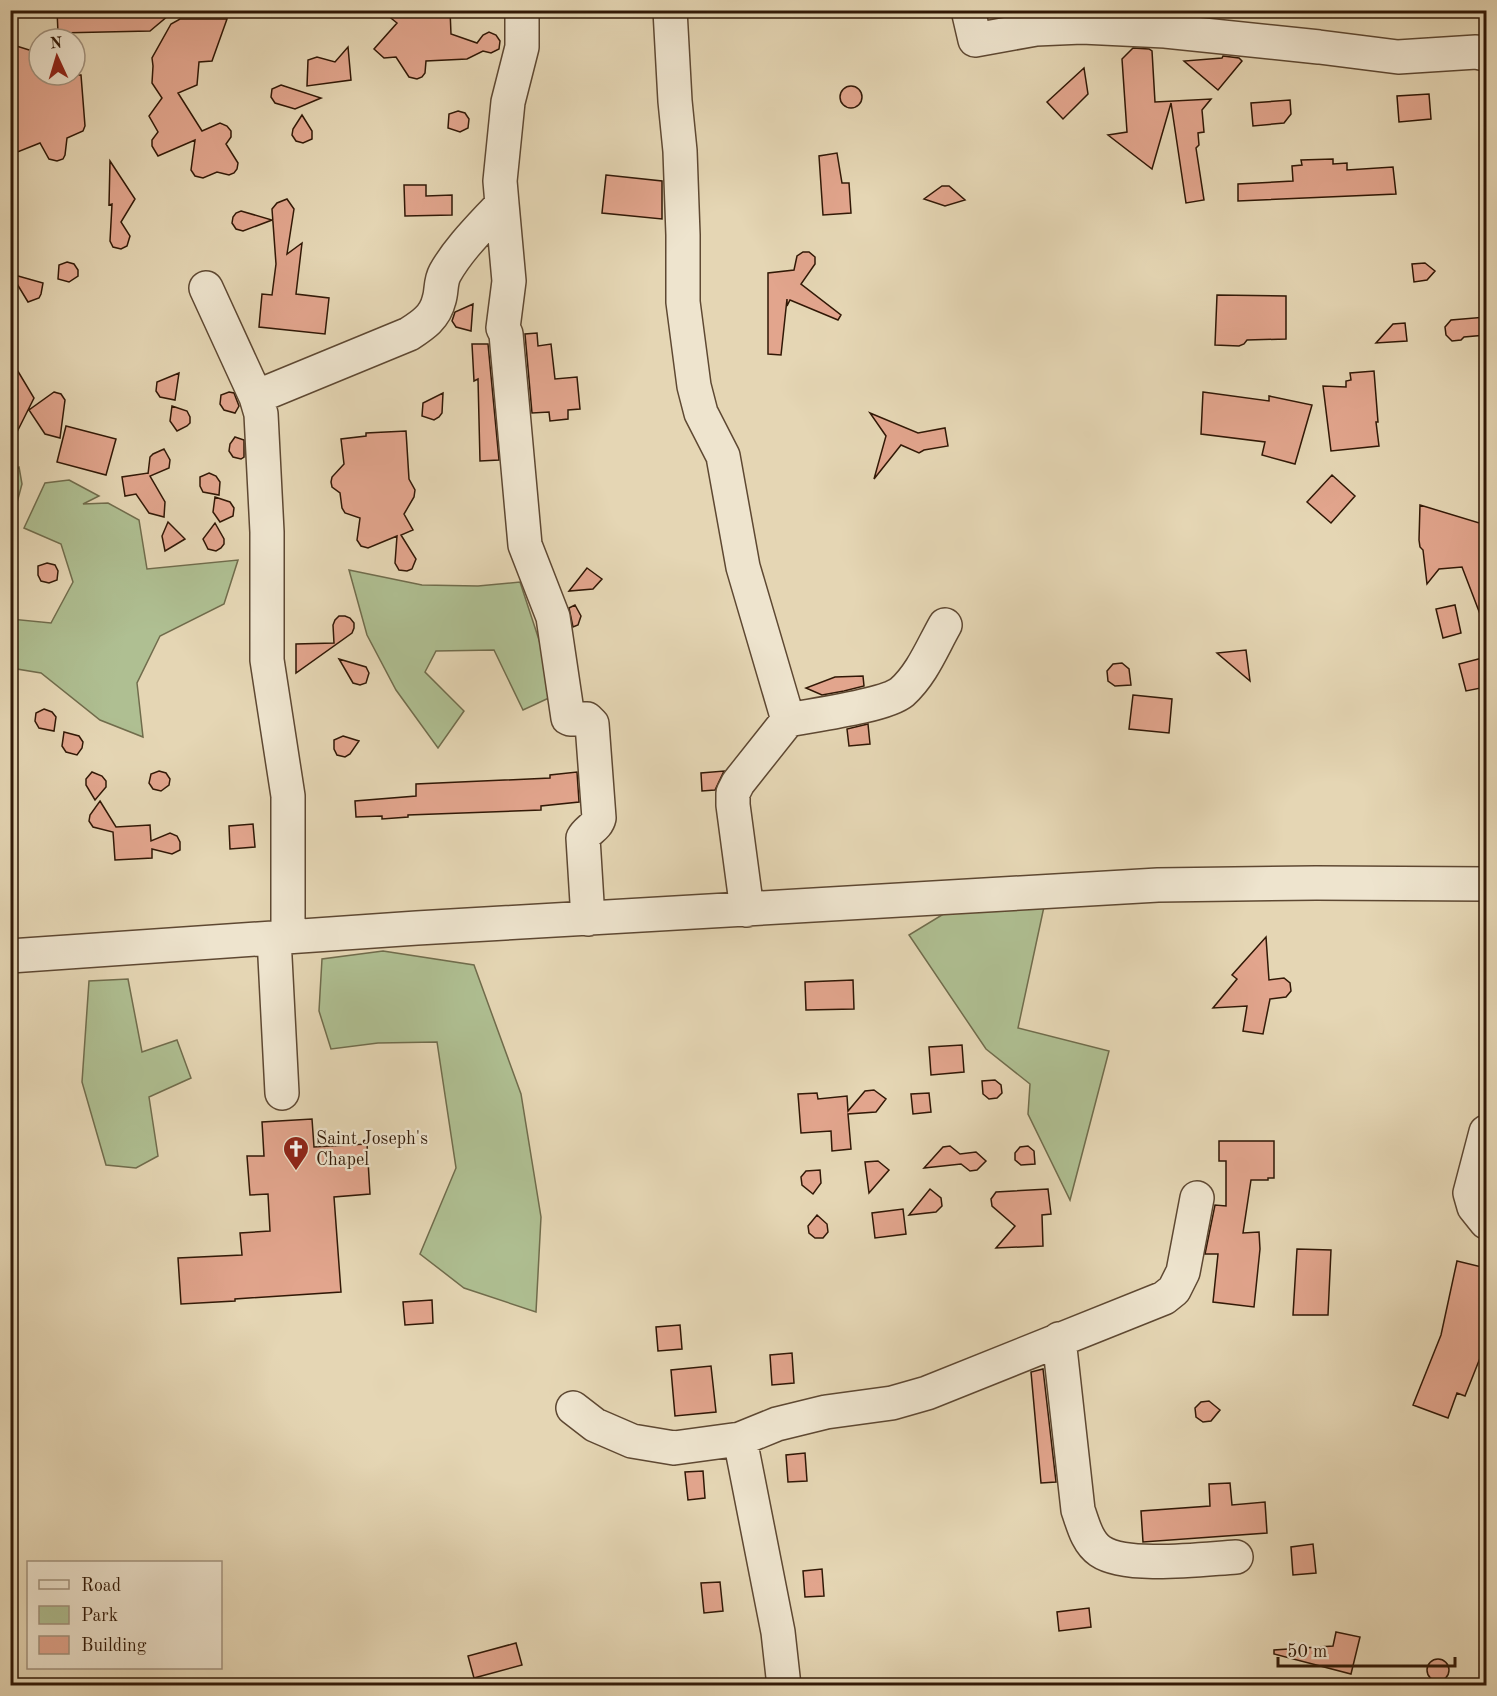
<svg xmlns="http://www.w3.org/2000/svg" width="1497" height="1696" viewBox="0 0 1497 1696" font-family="'Old Standard TT',serif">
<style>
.green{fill:#afbf92;stroke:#706c4c;stroke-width:1.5}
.building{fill:#e2a58d;stroke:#311806;stroke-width:1.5}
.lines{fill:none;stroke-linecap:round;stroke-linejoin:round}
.minor-casing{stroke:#5e4832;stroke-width:36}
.minor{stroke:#eee4ce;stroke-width:33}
.labels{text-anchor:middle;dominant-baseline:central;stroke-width:4.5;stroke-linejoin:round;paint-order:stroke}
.poi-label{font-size:18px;fill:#311806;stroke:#eee4ce;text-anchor:start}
</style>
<rect width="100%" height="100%" fill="#e5d6b4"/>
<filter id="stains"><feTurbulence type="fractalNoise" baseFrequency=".00333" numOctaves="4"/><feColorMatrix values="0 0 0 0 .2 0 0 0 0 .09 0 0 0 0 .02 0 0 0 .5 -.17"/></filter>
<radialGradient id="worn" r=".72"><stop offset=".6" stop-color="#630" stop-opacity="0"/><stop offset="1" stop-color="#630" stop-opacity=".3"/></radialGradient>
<path class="green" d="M19 467 22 484 11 525V471Z
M69 480 99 496 83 504 108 503 139 520 147 569 238 560 224 604 160 636 137 683 143 737 100 720 41 673 11 668V619L51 623 73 582 61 544 24 528 45 483Z
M349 570 422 585 478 586 520 582 541 646 551 697 523 710 494 650 436 651 425 672 464 711 438 748 396 690 367 635Z
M1045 902 1018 1028 1109 1051 1070 1200 1028 1114 1030 1084 986 1049 909 935 955 907Z
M383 951 474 965 521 1094 541 1217 536 1312 464 1288 420 1254 456 1168 437 1042 378 1043 331 1049 319 1011 322 959Z
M128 979 142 1052 177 1040 191 1078 149 1097 158 1156 136 1168 106 1165 82 1082 89 981Z"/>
<path class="building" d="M57 10H175L150 31 58 33Z
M381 10H450L451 34 477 43 483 35 489 32 496 35 500 41 499 49 491 53 483 51 467 59 426 61 425 73 422 77 417 79 409 77 396 57 384 58 374 49 397 23Z
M180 19H227L212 61 199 62 197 85 178 93 202 131 220 123 227 126 231 131V137L226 144 238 163 237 169 234 173 229 175 217 172 203 178 195 176 191 170 195 140 158 156 152 146V140L158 132 149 116 162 98 152 83 153 66 152 58 171 24Z
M10 44 39 53V75H81L85 126 83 131 67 138 65 155 63 159 57 161 49 159 40 143 10 155Z
M348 47 351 80 307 86 308 60 317 57 335 62Z
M1133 48 1149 49 1152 51 1155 102 1211 99 1202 110 1204 132 1198 133 1199 145 1196 148 1204 200 1186 203 1171 103 1152 169 1108 135 1127 132 1122 59Z
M1223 56 1239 58 1242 61 1218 90 1184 61 1222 58Z
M1084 68 1088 94 1063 119 1047 102Z
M281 85 321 98 295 109 275 103 271 97 272 89Z
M840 97a11 11 0 1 1 22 0a11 11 0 1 1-22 0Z
M1429 94 1431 119 1399 122 1397 96Z
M1290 100 1291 114 1284 123 1253 126 1251 103Z
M458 111 465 113 469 119 468 128 460 132 448 128 449 114Z
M302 115 312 131V139L303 143 296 141 292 135 293 129Z
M837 153 842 183H849L851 213 823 215 819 156Z
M1333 159V164L1347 163V170L1393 167 1396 194 1238 201V184L1293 181 1292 166 1302 165 1301 160Z
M110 161 135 199 121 222 130 236 127 246 121 249 113 247 110 241 112 204 109 205Z
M606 175 662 181V219L602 213Z
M404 185H426V196L452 195V215L405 216Z
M942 186H949L965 200 945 206 924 199Z
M287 199 294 209 287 254 302 243 296 294 329 298 325 334 259 327 262 294 272 295 276 264 272 209 277 203Z
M241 211 272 220 243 231 236 229 232 223 233 217 236 213Z
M803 252H809L815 257V264L801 284 841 315 838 320 790 300 787 306V299L781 355 768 354V273L794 270 797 256Z
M67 262 74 264 78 270V276L69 282 58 279 59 265Z
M1425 263 1435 271 1427 280 1414 282 1412 264Z
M11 274 43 283 41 294 39 298 28 302Z
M1217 295 1286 296V339L1247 340 1244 344 1239 346 1215 345Z
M473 304 471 331 456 327 452 321 455 312Z
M1486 317V335L1464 337 1461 340 1452 341 1446 335 1445 327 1451 320Z
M1405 323 1407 341 1376 343 1393 324Z
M537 333 538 346 551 344 555 379 577 377 580 409 568 410V419L550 421 549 412 532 413 525 334Z
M472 344H488L499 460 480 461 478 379 474 381Z
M10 358 34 398 10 446Z
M1374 371 1378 422H1376L1379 446 1331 451 1323 386 1346 387V381L1351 380 1350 373Z
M179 373 175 400 160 397 156 391 157 382Z
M54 392 61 394 65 400 60 438 45 434 29 410Z
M229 392 234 393 239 406 235 413 224 410 220 404 221 395Z
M1203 392 1269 401V396L1312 405 1295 464 1262 455 1265 442 1201 434Z
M443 393 442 413 439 417 434 420 422 416 423 403Z
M172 406 187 411 190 417V423L187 426 177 431 170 421Z
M870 413 918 433 945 428 948 446 924 450 919 453 901 445 874 479 886 436Z
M66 426 116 439 106 475 57 462Z
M406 431 409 479 415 490 414 497 404 514 413 530 401 535 416 559 412 569 407 571 399 570 395 563 397 536 368 548 361 546 357 540 360 518 345 513 342 508 340 493 332 487 331 482 332 477 344 464 341 439 366 436V433Z
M235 437 244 440V457L241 459 233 457 229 451 230 444Z
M164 449 170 460 169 468 150 476 165 502 164 517 149 513 136 494 125 496 122 477 148 473V474L150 457 153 454Z
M209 473 216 476 220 482 219 495 203 492 200 486V477Z
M1332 475 1355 496 1331 523 1307 502Z
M215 497 230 502 234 508 233 516 220 522 213 512Z
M1420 505 1486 525V627H1485L1462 567 1439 569 1427 584 1423 550 1420 547 1419 540Z
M168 522 185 539 165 551 162 536Z
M215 523 224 539V544L221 548 216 551 208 549 203 539Z
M47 563 55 565 58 571 57 580 49 583 41 581 38 575V566Z
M587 568 602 579 593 589 569 591Z
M575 605 581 616 578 625 573 627 569 608Z
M1455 605 1461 633 1443 638 1436 609Z
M339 616H345L350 618 354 623V628L352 633 296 673V644L334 643 333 625 335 620Z
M1246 650 1250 681 1217 653Z
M1486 657V687L1466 691 1459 664Z
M339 659 366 667 369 673 366 683 360 685 353 683Z
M1122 663 1129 669 1131 685 1115 686 1108 681 1107 671 1113 664Z
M863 676 864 686 844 691 822 695 806 688 835 677Z
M1133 695 1172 699 1169 733 1129 729Z
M44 709 52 712 56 717 54 731 39 728 35 721 36 713Z
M868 724 870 744 849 746 847 729Z
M64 732 79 736 83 742 82 748 77 755 66 752 62 746Z
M343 736 359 741 350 754 345 757 337 755 334 749V740Z
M159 771 166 773 170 779 169 785 161 791 153 789 149 783 151 774Z
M724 771 715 790 702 791 701 773Z
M92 772 102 776 106 781V787L95 800 86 785V779Z
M577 772 579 802 541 806V810L408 815V817L382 819V816L356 817 355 801 416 796V784L550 778V775Z
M100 801 116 827 150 825 151 841 170 833 177 836 180 842V850L172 854 152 849V858L115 860 113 832 93 827 89 821 90 815Z
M253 824 255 847 230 849 229 826Z
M1266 937 1269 980 1284 978 1290 983 1291 991 1286 997 1270 999 1263 1034 1243 1031 1247 1006 1213 1008 1237 979 1232 975Z
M853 980 854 1009 806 1010 805 982Z
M962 1045 964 1072 931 1075 929 1047Z
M995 1080 1001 1085 1002 1093 997 1098 989 1099 983 1094 982 1081Z
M874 1090 886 1099 876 1112 848 1114 851 1149 832 1151 831 1131 801 1133 798 1094 817 1093 818 1099 847 1096 848 1111 865 1091Z
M929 1093 931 1112 913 1114 911 1094Z
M312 1119 314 1147 367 1144 370 1194 334 1197 341 1292 235 1299V1301L181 1304 178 1258 242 1255 240 1233 270 1231 268 1194 250 1195 247 1156H264L262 1122Z
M1219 1141H1274V1178H1268V1180H1251L1243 1233 1259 1232 1260 1249 1254 1307 1213 1302 1218 1254H1205L1215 1205 1226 1206V1161H1219Z
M950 1146 960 1154 976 1152 986 1161 977 1170 970 1171 961 1164 924 1168 943 1147Z
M1028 1146 1034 1151 1035 1164 1021 1165 1015 1160V1153L1020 1147Z
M878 1161 889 1170 869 1193 865 1162Z
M820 1170 821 1183 813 1194 802 1185 801 1177 806 1171Z
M930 1189 941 1198 942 1206 936 1212 909 1215Z
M1048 1189 1051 1214 1042 1215 1043 1246 996 1248 1015 1226 992 1206 991 1199 996 1192Z
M903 1209 906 1234 875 1238 872 1213Z
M817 1215 827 1224 828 1232 823 1238H815L809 1233 808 1226Z
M1297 1249 1331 1250 1328 1315H1293Z
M1457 1261 1486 1268V1355L1482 1353 1465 1396 1457 1393 1448 1418 1413 1405 1441 1335Z
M432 1300 433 1323 405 1325 403 1302Z
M680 1325 682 1349 658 1351 656 1327Z
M792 1353 794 1383 772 1385 770 1355Z
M711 1366 716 1412 675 1416 671 1370Z
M1043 1369 1056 1482 1041 1483 1031 1372Z
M1209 1401 1220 1410 1211 1421 1203 1422 1196 1417 1195 1408 1201 1402Z
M805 1453 807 1481 788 1482 786 1455Z
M703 1471 705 1498 688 1500 685 1472Z
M1230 1483 1232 1505 1265 1502 1267 1533 1143 1542 1141 1511 1210 1506 1209 1484Z
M1313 1544 1316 1573 1293 1575 1291 1547Z
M822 1569 824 1596 805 1597 803 1571Z
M720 1582 723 1611 704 1613 701 1583Z
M1089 1608 1091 1627 1059 1631 1057 1612Z
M1336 1632 1360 1637 1351 1674 1274 1654V1650L1333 1646Z
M516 1643 522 1665 474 1678 468 1656Z
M1427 1670a11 11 0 1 1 22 0a11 11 0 1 1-22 0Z"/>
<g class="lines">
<defs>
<path id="minor" d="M670 10 675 101 680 151 683 235V302L694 386 701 413 723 456 743 567 788 720
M968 10 975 40 1036 29 1082 27 1165 31 1319 47 1398 57 1476 52 1486 54
M502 204 509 281 503 328 506 334 525 545 553 617 568 718 570 719H587L592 724 599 818C597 827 587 830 583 838L588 919
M206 288 256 397 261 414 267 532V660L288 796V937
M256 397 409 334C423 325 435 317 439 300 442 291 440 282 445 273 459 248 482 226 502 204L500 181 508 102 522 47V10
M747 910 733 805V793L738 783 788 720C813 715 885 706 902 692 922 674 932 648 945 625
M274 938 282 1093
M10 956 417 928 1158 885 1316 883 1486 884
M1486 1132 1470 1193 1474 1207 1486 1222
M1059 1339 1078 1510C1083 1524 1087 1542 1100 1551 1126 1569 1203 1559 1236 1557
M573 1408 595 1425 632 1441 674 1448 740 1439 777 1424 826 1412 892 1403 927 1393 1164 1298 1174 1290 1183 1272 1197 1198
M740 1439 778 1632 784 1686"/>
</defs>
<use href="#minor" class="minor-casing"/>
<use href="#minor" class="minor"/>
</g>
<defs>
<symbol id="church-pin" viewBox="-11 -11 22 30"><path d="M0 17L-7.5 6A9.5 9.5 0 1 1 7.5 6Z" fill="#8f2418" stroke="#eee4ce"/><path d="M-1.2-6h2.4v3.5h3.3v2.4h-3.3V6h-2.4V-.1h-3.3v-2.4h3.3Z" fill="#fff"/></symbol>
</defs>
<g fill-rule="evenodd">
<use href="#church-pin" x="281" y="1134" width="30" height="40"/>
</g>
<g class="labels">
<g class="poi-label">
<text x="316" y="1139">Saint Joseph's<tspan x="316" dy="21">Chapel</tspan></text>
</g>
</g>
<rect width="1497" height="1696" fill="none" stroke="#e5d6b4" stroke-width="36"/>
<rect x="12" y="12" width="1473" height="1672" fill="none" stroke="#311806" stroke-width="3"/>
<rect x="18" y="18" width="1461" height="1660" fill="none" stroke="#311806" stroke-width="1.5"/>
<rect x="27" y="1561" width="195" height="108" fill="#eee4ce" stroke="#a2927e" stroke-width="1.5"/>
<rect x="39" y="1580" width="30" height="9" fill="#eee4ce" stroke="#a2927e" stroke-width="1.5"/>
<text x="81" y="1591" font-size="18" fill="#311806">Road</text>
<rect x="39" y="1606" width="30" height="18" fill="#afbf92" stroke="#a2927e" stroke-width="1.5"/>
<text x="81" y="1621" font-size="18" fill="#311806">Park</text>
<rect x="39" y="1636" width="30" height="18" fill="#e2a58d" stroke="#a2927e" stroke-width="1.5"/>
<text x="81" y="1651" font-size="18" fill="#311806">Building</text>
<g transform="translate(57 57) rotate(356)"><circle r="28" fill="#eee4ce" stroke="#a2927e" stroke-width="1.5"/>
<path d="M0-4.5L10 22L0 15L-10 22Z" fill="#8f2418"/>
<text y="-9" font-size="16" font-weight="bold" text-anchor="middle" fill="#311806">N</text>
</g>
<path d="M1278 1657v9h177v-9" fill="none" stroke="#311806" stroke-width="3"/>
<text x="1287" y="1657" font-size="18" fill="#311806" stroke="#eee4ce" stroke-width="4.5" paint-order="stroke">50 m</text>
<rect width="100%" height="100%" filter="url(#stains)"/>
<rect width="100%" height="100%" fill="url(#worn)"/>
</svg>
